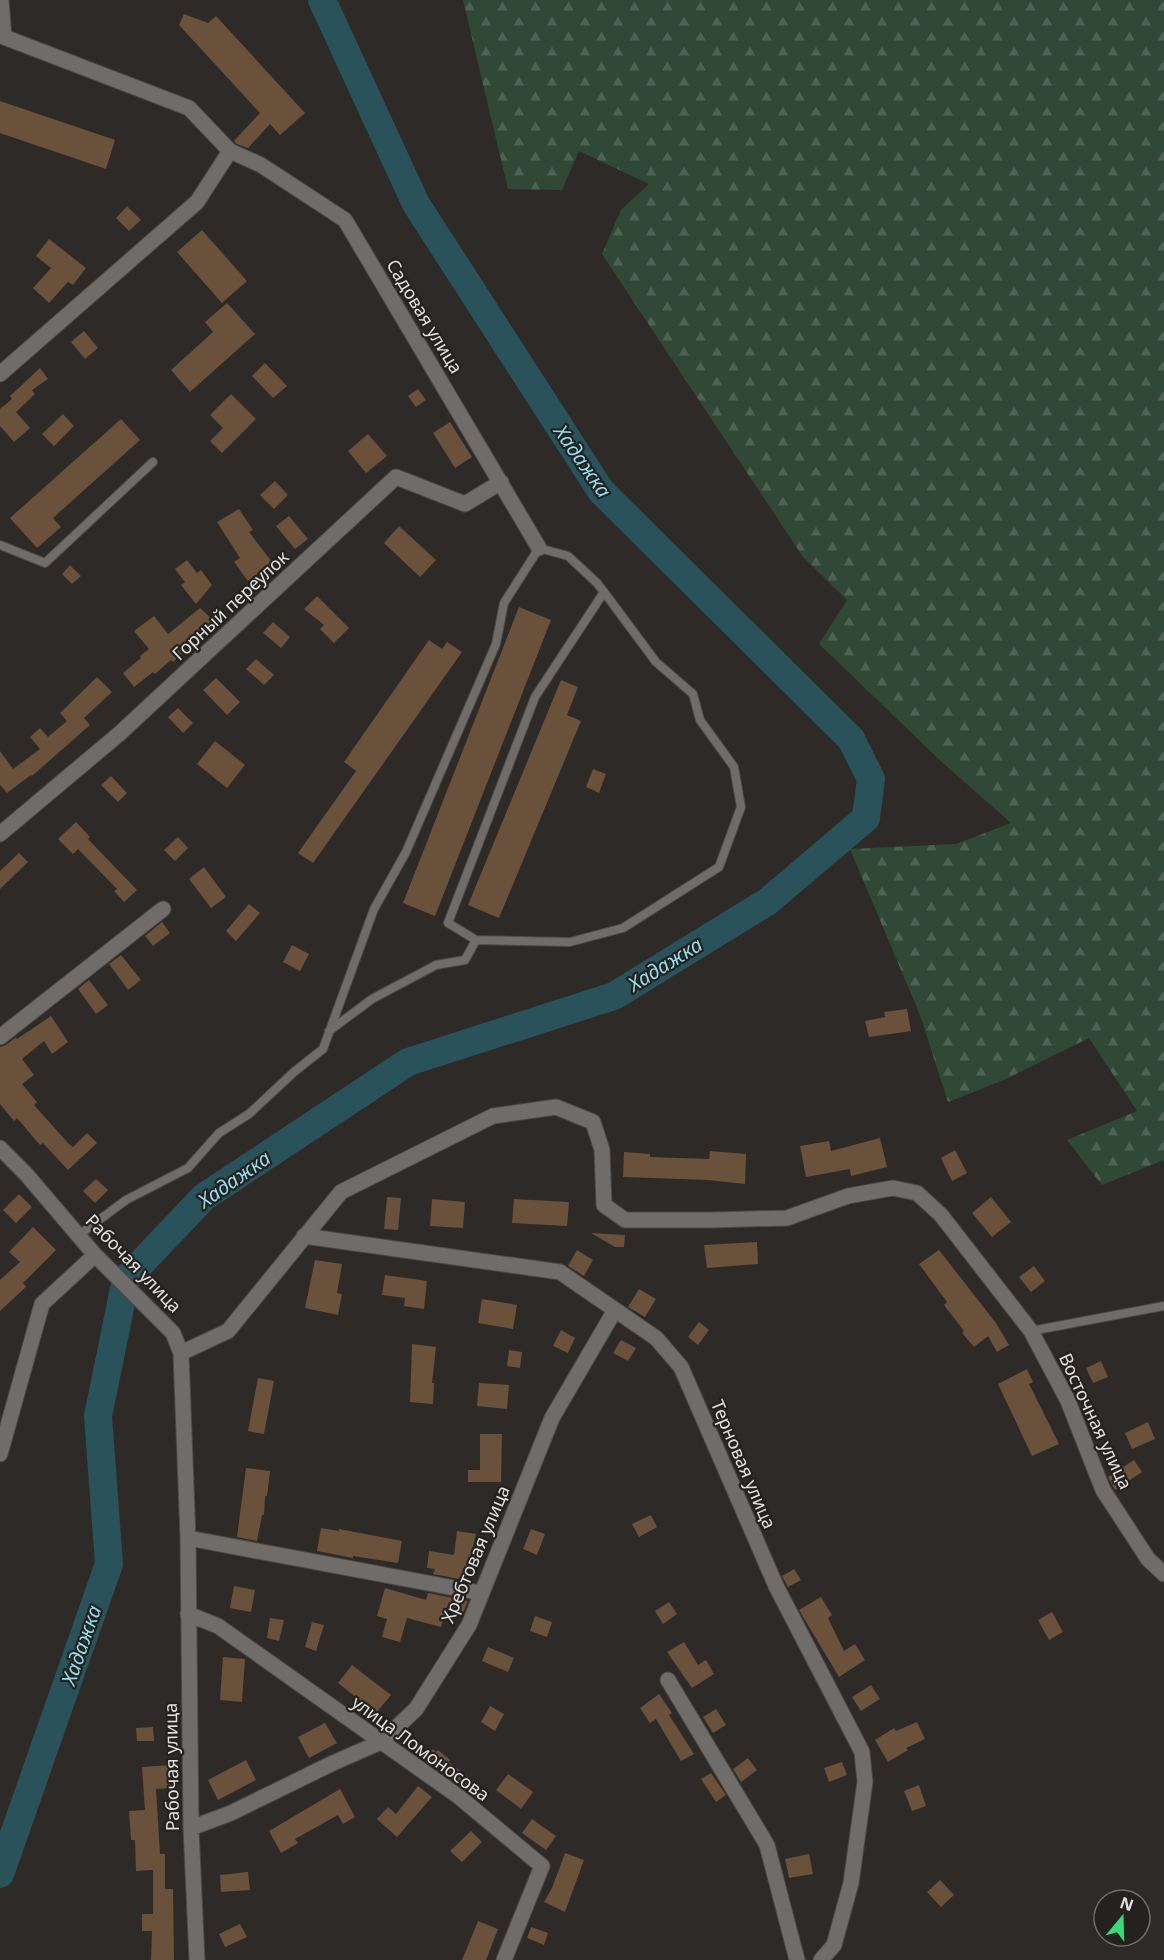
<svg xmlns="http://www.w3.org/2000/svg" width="1164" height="1960" viewBox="0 0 1164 1960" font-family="'Noto Sans',sans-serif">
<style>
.forest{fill:url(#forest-firs)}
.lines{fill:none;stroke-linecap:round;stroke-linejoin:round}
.river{stroke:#29525a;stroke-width:28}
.building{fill:#6a513b}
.service-casing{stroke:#4b4946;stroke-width:10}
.minor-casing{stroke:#4b4946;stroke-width:17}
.service{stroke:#706c69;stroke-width:8}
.minor{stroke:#706c69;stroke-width:15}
.labels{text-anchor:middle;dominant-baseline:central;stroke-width:4.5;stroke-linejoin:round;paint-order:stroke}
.street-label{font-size:18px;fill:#e3e1df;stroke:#24211e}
.water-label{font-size:20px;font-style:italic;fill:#92ddee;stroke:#24211e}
</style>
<defs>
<pattern id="forest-firs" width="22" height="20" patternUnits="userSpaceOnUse" patternTransform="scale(1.5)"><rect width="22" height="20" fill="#304836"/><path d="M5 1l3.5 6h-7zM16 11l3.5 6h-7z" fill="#4e6253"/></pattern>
</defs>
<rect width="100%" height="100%" fill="#2e2a27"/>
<path class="forest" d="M463 0H1164V1160L1102 1185 1067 1140 1137 1111 1089 1038 1006 1079 948 1102 920 1015 850 849 956 844 1011 823 943 763 819 644 847 600 803 557 602 254 621 210 649 184 579 151 562 190 508 189Z"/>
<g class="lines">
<path class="river" d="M0 1874 109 1564 98 1416 126 1279 204 1197 408 1062 614 996 767 902 866 818 871 779 851 739 601 491 416 204 322 0"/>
</g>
<path class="building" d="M184 14 208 23 216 16 305 113 280 135 270 124 248 148 237 144 234 141 260 113 179 25Z
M0 101 115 140 106 169 0 133Z
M127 206 141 220 129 231 116 218Z
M202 230 247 281 222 303 177 252Z
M49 239 86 268 73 285 68 282 49 303 33 288 51 268 36 256Z
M227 303 255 334 190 392 171 370 213 332 205 322Z
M84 331 98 348 85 359 71 342Z
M265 363 287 386 273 398 252 376Z
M40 368 48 379 32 390 35 394 16 412 30 428 14 442 0 426V409L12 399 10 396Z
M418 389 426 400 416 407 408 396Z
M231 394 256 419 222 453 210 441 223 428 210 415Z
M63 414 74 426 54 446 42 434Z
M121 419 140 440 53 518 61 527 37 548 10 518Z
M450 422 472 457 455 468 433 433Z
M368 434 387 456 366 473 348 451Z
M275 481 288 495 274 509 260 495Z
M239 509 253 530 249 532 272 562 248 581 234 562 240 558 217 522Z
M289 516 308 539 295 549 276 526Z
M399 526 436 560 420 577 384 543Z
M187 560 197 573 201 570 212 585 196 604 181 585 185 582 175 569Z
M70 565 81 576 72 584 62 574Z
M317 596 349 628 334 643 320 629 324 625 304 609Z
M519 607 551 620 435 916 403 903Z
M200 608 214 621 179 650 182 654 173 662 171 660 155 674 153 672 134 687 123 673 141 658 140 656 149 649 134 631 154 616 168 634Z
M273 622 290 637 281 648 263 633Z
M429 640 442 649 447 642 462 652 313 863 298 853 356 771 344 762Z
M256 659 274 675 264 685 246 669Z
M97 677 112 692 84 718 90 725 32 776 31 775 7 793 0 785V751L13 769 40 749 30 737 40 728 48 737 67 721 60 713Z
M216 678 240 702 227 715 203 690Z
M561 680 578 687 567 715 581 721 499 918 468 905Z
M178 708 193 723 183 733 168 717Z
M215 741 245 765 227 788 197 764Z
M593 769 606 774 599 793 586 787Z
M111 776 127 793 118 802 101 785Z
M76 822 90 837 88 839 137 890 124 902 114 891 117 889 78 849 73 854 58 839Z
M178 837 188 848 175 861 164 850Z
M19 853 28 862 0 889V871Z
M204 867 226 897 211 908 189 879Z
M249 904 260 913 236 941 226 931Z
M162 922 170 933 153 946 145 936Z
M292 945 309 954 300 971 283 962Z
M121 955 141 980 128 990 109 964Z
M89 980 108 1005 96 1014 78 989Z
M907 1009 911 1031 869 1037 865 1021 885 1017 884 1012Z
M51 1016 68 1042 52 1054 44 1041 22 1059 34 1075 22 1084 37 1102 34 1105 69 1144 73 1147 87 1133 97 1143 68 1170 43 1143 40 1145 17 1118 14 1121 0 1104V1047L6 1045 16 1037 17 1039Z
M880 1138 887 1167 851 1176 850 1169 806 1177 800 1146 829 1141 831 1151Z
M955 1150 967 1173 952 1181 941 1158Z
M710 1151 746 1154 745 1184 708 1180 623 1177 624 1152 650 1154V1157L709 1159Z
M96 1179 108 1190 95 1203 83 1191Z
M19 1194 32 1207 16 1223 3 1210Z
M387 1197 401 1198 398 1230 384 1229Z
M991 1197 1011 1222 992 1237 972 1213Z
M432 1199 465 1202 463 1228 430 1226Z
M514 1199 569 1202 567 1226 512 1223Z
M33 1227 56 1250 23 1283 26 1287 0 1311V1280L20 1262 9 1252Z
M591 1233 625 1235 624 1247H615Z
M757 1242 758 1264 707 1268 704 1245Z
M577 1250 593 1260 584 1276 568 1266Z
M939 1250 996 1323 1009 1345 997 1352 988 1336 974 1347 962 1333 964 1331 944 1305 947 1302 919 1264Z
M315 1260 342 1264 337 1293 342 1294 338 1315 305 1308Z
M1034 1266 1045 1281 1031 1292 1019 1277Z
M385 1275 427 1281 424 1309 404 1306 405 1298 382 1295Z
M639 1289 656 1299 645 1317 628 1307Z
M482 1299 517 1305 513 1329 478 1323Z
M699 1322 709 1330 698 1345 688 1337Z
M561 1330 575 1338 568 1353 553 1346Z
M621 1340 636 1348 628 1361 613 1353Z
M412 1344 436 1347 432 1383H434L433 1404 410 1402Z
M509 1350 522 1352 520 1368 507 1366Z
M1101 1361 1108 1377 1093 1383 1086 1368Z
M1027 1369 1033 1382 1029 1384 1059 1444 1032 1456 998 1384Z
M258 1378 274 1381 264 1434 248 1431Z
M479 1383 509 1385 507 1409 477 1406Z
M1148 1422 1155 1439 1132 1449 1125 1433Z
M480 1434H502L501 1482H468V1470H480Z
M1134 1460 1142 1472 1115 1490 1108 1477Z
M246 1468 270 1471 267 1496H265L264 1515H262L257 1541 237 1537Z
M651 1515 657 1527 639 1537 632 1524Z
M321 1528 339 1531V1529L402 1541 398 1563 353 1556V1558L317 1551Z
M531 1529 545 1534 537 1555 523 1549Z
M457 1531 476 1534 465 1580 433 1574 435 1569 427 1568 429 1551 454 1555Z
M794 1569 801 1580 788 1587 782 1576Z
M234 1586 255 1590 251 1612 230 1608Z
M385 1588 426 1600 428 1593 468 1601 463 1613 447 1607 441 1627 407 1618 400 1642 382 1637 387 1619 377 1616Z
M821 1597 832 1615 828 1618 844 1651 855 1644 865 1660 839 1677 799 1610Z
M669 1602 677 1614 663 1624 655 1611Z
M1052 1612 1063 1632 1049 1640 1038 1620Z
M535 1616 552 1622 547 1637 530 1631Z
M270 1618 284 1620 279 1641 267 1638Z
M312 1622 324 1625 316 1651 305 1647Z
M684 1642 698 1665 706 1660 714 1674 692 1688 667 1652Z
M488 1647 514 1658 508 1672 482 1661Z
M223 1657 245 1659 242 1702 220 1700Z
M352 1665 391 1695 376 1713 338 1683Z
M871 1685 880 1699 861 1711 852 1697Z
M659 1694 672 1713 669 1715 694 1754 681 1761 656 1719 650 1723 640 1708Z
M490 1706 504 1714 495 1731 481 1722Z
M716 1709 726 1725 713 1733 703 1717Z
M917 1722 925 1739 906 1748 908 1750 888 1762 875 1740 894 1728 896 1731Z
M325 1723 337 1743 309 1758 298 1737Z
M153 1727 154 1741H137L136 1728Z
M433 1749 436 1752 438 1750 450 1760 449 1762 478 1785 471 1794 426 1758Z
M748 1758 757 1770 741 1782 733 1769Z
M246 1760 256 1780 218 1800 208 1780Z
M842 1762 847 1775 829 1782 824 1768Z
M172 1765 174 1788 156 1789 160 1854H165V1889H173L174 1960H151L152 1931H142V1914H153V1870L136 1871 135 1840H131L129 1811 145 1810 142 1767Z
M711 1773 726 1795 716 1802 701 1779Z
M508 1774 533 1792 521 1809 496 1790Z
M919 1785 926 1806 912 1811 904 1791Z
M418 1786 432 1797 397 1837 377 1819 388 1807 396 1814Z
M340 1789 355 1817 343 1824 338 1815 295 1839 298 1843 281 1853 269 1831Z
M532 1819 556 1836 546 1850 522 1833Z
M471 1831 482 1842 462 1862 450 1851Z
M565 1853 584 1860 565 1912 544 1902 552 1888Z
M809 1854 813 1874 789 1878 785 1859Z
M248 1872 250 1890 221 1892 220 1875Z
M940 1880 954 1895 941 1907 927 1892Z
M478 1921 498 1929 486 1960H462Z
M240 1924 247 1937 225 1947 219 1934Z
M531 1927 548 1933 544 1945 527 1938Z"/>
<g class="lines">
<defs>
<path id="service" d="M0 545 45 563 153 462
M329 1031 372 999 436 965 465 960 476 940
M79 1235 126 1200 188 1168 219 1133 249 1114 294 1072 323 1049 374 909 406 852 496 644 504 603 539 548 568 556 597 583 604 592 656 662 693 694 700 720 734 767 741 807 719 867 623 928 570 942 476 940 448 923 535 697 604 592
M1031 1331 1164 1306"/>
<path id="minor" d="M230 151 261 165 345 220 539 548
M0 374 197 202 230 151 189 108 4 37 1 0
M0 834 119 734 396 477 465 504 501 482
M0 1037 163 909
M0 1148 26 1174 95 1255 173 1333 181 1353 188 1538 191 1828 197 1960
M304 1236 560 1272 656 1338 681 1367 776 1586 862 1752 865 1782 851 1883 834 1945 821 1960
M181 1353 228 1331 341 1192 493 1116 556 1107 593 1122 602 1150 604 1205 625 1220H712L787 1218 848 1196 893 1188 917 1193 941 1215 1031 1331 1068 1401 1103 1490 1148 1559 1164 1574
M0 1454 42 1304 95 1255
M188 1538 481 1593
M188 1614 218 1626 458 1796 542 1866 504 1960
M668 1680 767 1845 797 1960
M191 1828 231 1813 333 1763 381 1742 416 1709 469 1625 552 1418 615 1310"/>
</defs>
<use href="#service" class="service-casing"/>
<use href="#minor" class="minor-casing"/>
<use href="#service" class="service"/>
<use href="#minor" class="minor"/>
</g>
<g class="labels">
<g class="street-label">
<text transform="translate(425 316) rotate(59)">Садовая улица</text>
<text transform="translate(230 605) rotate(-43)">Горный переулок</text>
<text transform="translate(134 1263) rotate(46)">Рабочая улица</text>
<text transform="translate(1096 1421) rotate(65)">Восточная улица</text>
<text transform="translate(744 1464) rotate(67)">Терновая улица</text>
<text transform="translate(475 1554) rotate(-67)">Хребтовая улица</text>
<text transform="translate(421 1748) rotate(36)">улица Ломоносова</text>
<text transform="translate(171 1767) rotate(-91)">Рабочая улица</text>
</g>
<g class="water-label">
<text transform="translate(583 461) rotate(55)">Хадажка</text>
<text transform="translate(665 964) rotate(-32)">Хадажка</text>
<text transform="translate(234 1179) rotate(-35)">Хадажка</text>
<text transform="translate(81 1645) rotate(-71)">Хадажка</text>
</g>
</g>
<g transform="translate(1122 1918) rotate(19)"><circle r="28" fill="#24211e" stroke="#706e6b" stroke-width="1.5"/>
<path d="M0-4.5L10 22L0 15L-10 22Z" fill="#39d87f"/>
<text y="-9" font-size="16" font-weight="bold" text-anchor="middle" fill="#e3e1df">N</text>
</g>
</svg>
